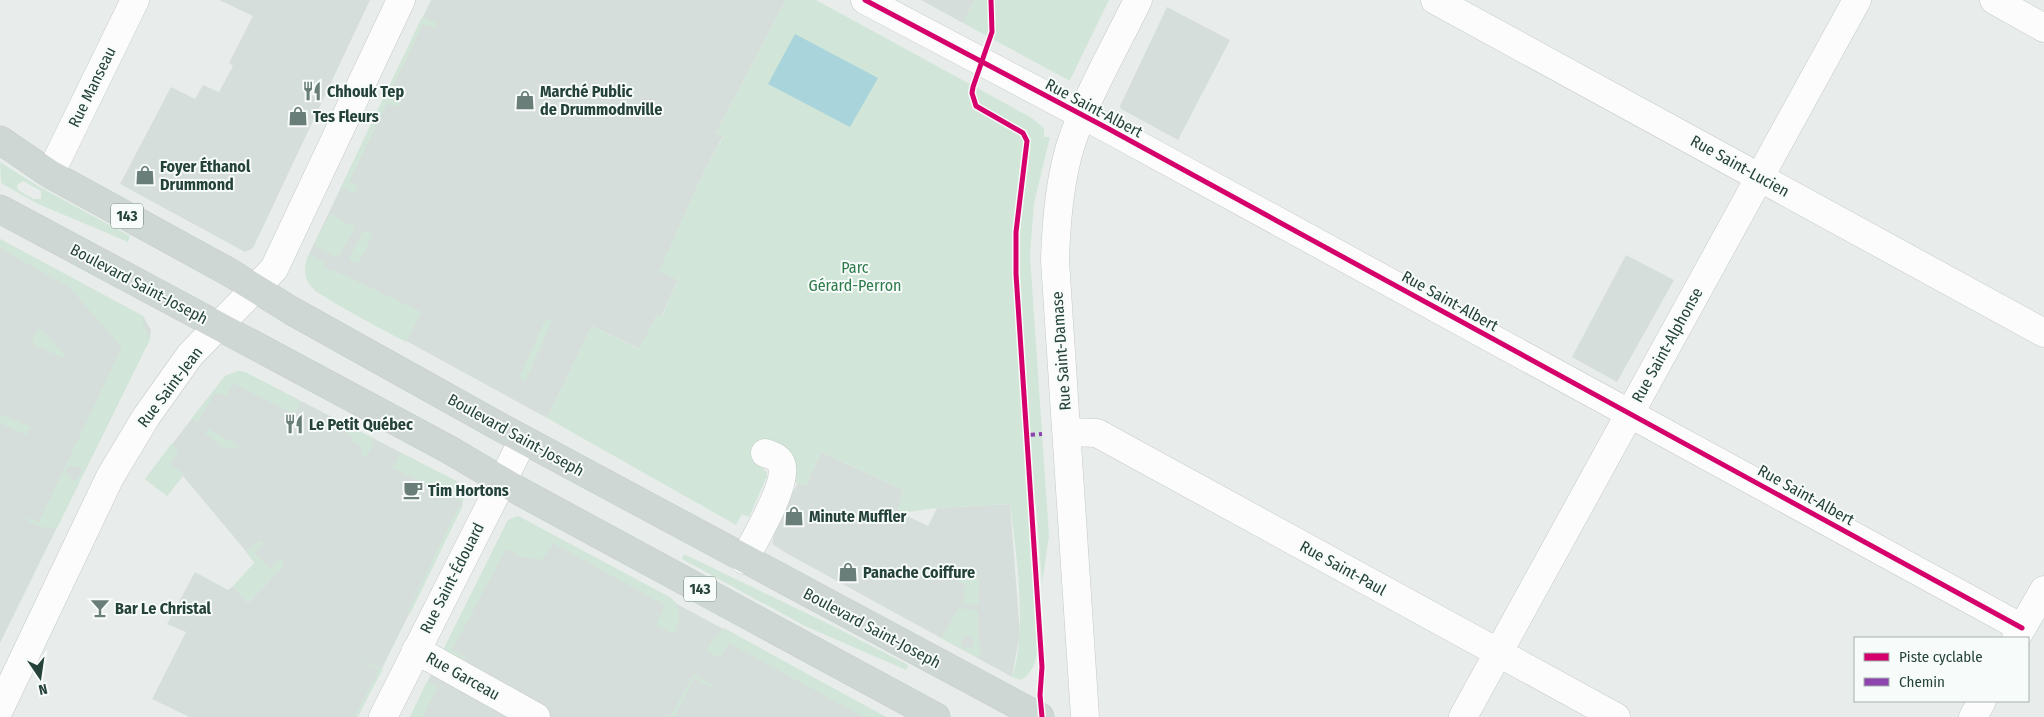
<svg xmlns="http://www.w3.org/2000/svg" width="2044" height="717" viewBox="0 0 2044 717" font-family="'Fira Sans Condensed',sans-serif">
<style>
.built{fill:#d6dedb}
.green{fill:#d1e6d8;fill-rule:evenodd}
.water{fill:#a9d4db}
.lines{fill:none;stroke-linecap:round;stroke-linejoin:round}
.minor-casing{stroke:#c5cac8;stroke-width:29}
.tertiary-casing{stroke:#c5cac8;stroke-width:29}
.primary-casing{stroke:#c3ccc9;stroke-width:29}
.minor{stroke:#fcfcfc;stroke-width:28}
.tertiary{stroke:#fcfcfc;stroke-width:28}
.primary{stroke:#cfd7d5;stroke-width:28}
.quiet{stroke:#8e44ad;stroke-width:4;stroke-dasharray:8 4;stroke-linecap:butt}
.cycleway-casing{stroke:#f7fbf9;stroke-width:8}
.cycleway{stroke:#d6006c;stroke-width:5}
.labels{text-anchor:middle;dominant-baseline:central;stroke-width:4;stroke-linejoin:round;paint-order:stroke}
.shield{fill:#f7fbf9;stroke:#637a73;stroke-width:1}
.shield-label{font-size:15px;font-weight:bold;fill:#24423a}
.street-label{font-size:16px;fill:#24423a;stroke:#f7fbf9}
.poi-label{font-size:16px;font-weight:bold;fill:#24423a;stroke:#f7fbf9;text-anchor:start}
.park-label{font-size:16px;fill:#2d7a4b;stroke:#f7fbf9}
</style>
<rect width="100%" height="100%" fill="#e8edeb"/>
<path class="built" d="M219 0H370L253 248 245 252 120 184 171 87 195 99 203 85 219 92 233 66 229 63 253 16Z
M431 0H786L716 133 723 136 701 178 660 271 678 280 661 317 657 315 640 349 592 326 547 418 315 291 306 275 307 258Z
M921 0H975L963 23Z
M1167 7 1230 40 1178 140 1121 109 1120 106Z
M0 239 143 316 151 330 150 339 0 643Z
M1626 255 1674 280 1617 382 1572 357Z
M238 371 245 372 456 481 464 490 462 507 358 717H189L152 699 186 632 167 624 195 572 228 590 233 586 248 603 270 580 183 476 167 496 145 479 225 376Z
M821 452 904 490 898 509 901 513 928 526 937 508 1010 504 1020 634 1012 677 786 553 772 544 775 528 798 482 806 486Z
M518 516 671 598 677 604 886 717H410L508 520Z"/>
<path class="green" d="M786 0H816L1032 118 1044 128V137H1050L1034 203 1030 256 1049 536 1042 584 1036 503H1028L1037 649C1036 663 1033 672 1021 680L1012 677C1028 632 1016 551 1010 504L937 508 901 513 898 509 904 490 821 452 806 486 795 482C799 464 786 456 774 445L763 469 767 472V476L749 517 742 514 736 525 547 418 592 326 639 349 657 315 662 316 678 280 659 272 701 178 723 137 716 133Z
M975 0H1109L1070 80H1068L963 23Z
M422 17 437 23 435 28 423 24 388 96 401 101 398 107 387 103 349 182 358 187 355 194 341 187Z
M0 162 38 186 130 236 128 242 36 203 1 183ZM23 181 41 191V199H34L18 190 17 185Z
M330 214 355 228 338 258 314 245Z
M363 231 373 234 358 264 349 259Z
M0 239 143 316V324L150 339 57 528 41 527 26 520 27 518 39 522 122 347 69 287 0 248ZM68 466 80 467 82 470 77 480 74 481 66 474Z
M309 254 325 263 324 268 342 274 421 312 406 342C388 332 318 297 309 284 303 275 304 264 309 254Z
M546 318 552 321 525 382 519 378Z
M41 329 65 355 64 358 33 344 32 341 37 330Z
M238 371 245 372 301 401 294 414 233 383 226 396 215 393 198 422 191 419 225 376Z
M0 414 30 427 26 435 0 423Z
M337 420 371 437 373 445 366 457 360 454 363 447 351 441 353 436 334 426Z
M208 429 240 447 225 449 205 433Z
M172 443 178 452 170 464 184 474 167 496 145 479Z
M401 453 456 481 464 490 463 502 393 468Z
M459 506 462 507 410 614 408 612Z
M518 516 671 598C682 609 681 621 674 634L656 625 665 605 553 543 542 560 522 557 506 549 452 650 466 657 464 662 443 650 508 520Z
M260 540 264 543 254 553 270 569 280 559 284 565 248 603 233 586 254 563 246 552Z
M684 554 837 628 908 665 906 670 805 626 682 559Z
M963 573 979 580 978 605 961 603 966 595 962 593 966 585 958 581Z
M959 608 978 611V635L981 652 978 658 941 638ZM966 636H970L975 640 972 648 962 647 961 639Z
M724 628 886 717H864L729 643 720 657 707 652 709 645Z
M363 660 383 669 357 717 355 716 379 670 363 661Z
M694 674 712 685 711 688 694 678 674 717H670Z
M427 681 438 687 422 717H410Z"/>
<path class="water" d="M795 34 878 78 850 127 768 84Z"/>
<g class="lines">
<defs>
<path id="minor" d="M865 0 1107 128 2022 628
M1435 0 2044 333
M1994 0 2044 28
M50 174 135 0
M1067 432 1097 433 1616 717
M744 560C753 542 790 482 781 463 778 457 771 455 765 453
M2016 638 2044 590
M416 650 536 717
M0 708 110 477 146 417 190 355 274 269 401 0
M383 717 523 440
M1463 717 1857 0
M1973 717 1982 701"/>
<path id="tertiary" d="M1085 717 1055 261C1056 223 1059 184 1070 147 1086 96 1115 48 1138 0"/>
<path id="primary" d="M0 140 50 174 229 272 292 311 500 427 1040 717
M0 209 448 449 521 492 936 717"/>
</defs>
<use href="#minor" class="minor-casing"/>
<use href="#tertiary" class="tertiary-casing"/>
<use href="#primary" class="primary-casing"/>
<use href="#minor" class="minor"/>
<use href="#tertiary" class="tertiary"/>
<use href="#primary" class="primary"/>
<path class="quiet" d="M1027 435 1042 434"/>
<defs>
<path id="cycleway" d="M865 0 1107 128 2022 628
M991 0 992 32 973 87 972 93 976 106 1023 133 1027 141 1016 232V274L1042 667 1040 695 1042 717"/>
</defs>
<use href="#cycleway" class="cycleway-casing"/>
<use href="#cycleway" class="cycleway"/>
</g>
<defs>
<symbol id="restaurant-bare" viewBox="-9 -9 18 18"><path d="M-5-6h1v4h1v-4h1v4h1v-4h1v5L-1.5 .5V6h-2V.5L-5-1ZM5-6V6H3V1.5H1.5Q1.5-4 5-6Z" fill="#697e78" stroke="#f7fbf9" stroke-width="2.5" paint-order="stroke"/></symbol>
<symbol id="shop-bare" viewBox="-9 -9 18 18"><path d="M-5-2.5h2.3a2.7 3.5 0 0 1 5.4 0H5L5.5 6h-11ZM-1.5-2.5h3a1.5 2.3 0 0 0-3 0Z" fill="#697e78" stroke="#f7fbf9" stroke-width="2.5" paint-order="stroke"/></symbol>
<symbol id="cafe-bare" viewBox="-9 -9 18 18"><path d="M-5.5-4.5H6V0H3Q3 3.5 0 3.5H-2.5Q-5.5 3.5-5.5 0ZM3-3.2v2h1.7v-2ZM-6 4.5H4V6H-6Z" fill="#697e78" stroke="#f7fbf9" stroke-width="2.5" paint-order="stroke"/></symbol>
<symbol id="bar-bare" viewBox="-9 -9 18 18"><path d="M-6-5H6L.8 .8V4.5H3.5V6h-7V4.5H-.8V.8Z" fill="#697e78" stroke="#f7fbf9" stroke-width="2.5" paint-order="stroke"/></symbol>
</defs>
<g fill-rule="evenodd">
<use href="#restaurant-bare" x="298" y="77" width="28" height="28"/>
<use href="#shop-bare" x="511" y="86" width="28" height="28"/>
<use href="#shop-bare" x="284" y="102" width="28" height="28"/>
<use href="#shop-bare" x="131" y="161" width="28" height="28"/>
<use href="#restaurant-bare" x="280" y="410" width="28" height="28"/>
<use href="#cafe-bare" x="399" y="476" width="28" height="28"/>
<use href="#shop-bare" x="780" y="502" width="28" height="28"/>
<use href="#shop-bare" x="834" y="558" width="28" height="28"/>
<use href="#bar-bare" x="86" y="594" width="28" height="28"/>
</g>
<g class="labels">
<g class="shield">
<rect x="111" y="203.5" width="32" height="25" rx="4"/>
<rect x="684" y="576.5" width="32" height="25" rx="4"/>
</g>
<g class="shield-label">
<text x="127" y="216">143</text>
<text x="700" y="589">143</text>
</g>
<g class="street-label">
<text transform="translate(92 87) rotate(-64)">Rue Manseau</text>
<text transform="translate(1094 108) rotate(28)">Rue Saint-Albert</text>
<text transform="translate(1740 166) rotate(29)">Rue Saint-Lucien</text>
<text transform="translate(139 284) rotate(28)">Boulevard Saint-Joseph</text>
<text transform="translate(1450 301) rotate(29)">Rue Saint-Albert</text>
<text transform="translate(1667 345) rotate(-61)">Rue Saint-Alphonse</text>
<text transform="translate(1061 351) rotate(-94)">Rue Saint-Damase</text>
<text transform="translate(170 387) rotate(-53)">Rue Saint-Jean</text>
<text transform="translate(516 435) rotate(29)">Boulevard Saint-Joseph</text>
<text transform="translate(1806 495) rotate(29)">Rue Saint-Albert</text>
<text transform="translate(1343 568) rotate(29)">Rue Saint-Paul</text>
<text transform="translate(452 578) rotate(-63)">Rue Saint-Édouard</text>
<text transform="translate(872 628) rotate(28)">Boulevard Saint-Joseph</text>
<text transform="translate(463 676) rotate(29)">Rue Garceau</text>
</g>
<g class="poi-label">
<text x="327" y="91">Chhouk Tep</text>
<text x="540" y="91">Marché Public<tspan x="540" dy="18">de Drummodnville</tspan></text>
<text x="313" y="116">Tes Fleurs</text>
<text x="160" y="166">Foyer Éthanol<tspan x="160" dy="18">Drummond</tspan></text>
<text x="309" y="424">Le Petit Québec</text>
<text x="428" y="490">Tim Hortons</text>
<text x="809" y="516">Minute Muffler</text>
<text x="863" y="572">Panache Coiffure</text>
<text x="115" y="608">Bar Le Christal</text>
</g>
<g class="park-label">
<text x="855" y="267">Parc<tspan x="855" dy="18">Gérard-Perron</tspan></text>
</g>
</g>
<rect x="1854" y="637" width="175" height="65" fill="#f7fbf9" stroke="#a3b1ad"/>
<rect x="1864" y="653" width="25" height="8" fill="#d6006c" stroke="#a3b1ad"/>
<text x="1899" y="662" font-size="15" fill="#24423a">Piste cyclable</text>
<rect x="1864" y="678" width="25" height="8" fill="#8e44ad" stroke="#a3b1ad"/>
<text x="1899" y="687" font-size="15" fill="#24423a">Chemin</text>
<g transform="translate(40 677) rotate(167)" stroke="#f7fbf9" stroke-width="4" paint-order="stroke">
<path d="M0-4L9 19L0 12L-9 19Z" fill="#24423a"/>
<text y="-8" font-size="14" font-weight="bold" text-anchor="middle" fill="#24423a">N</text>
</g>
</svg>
